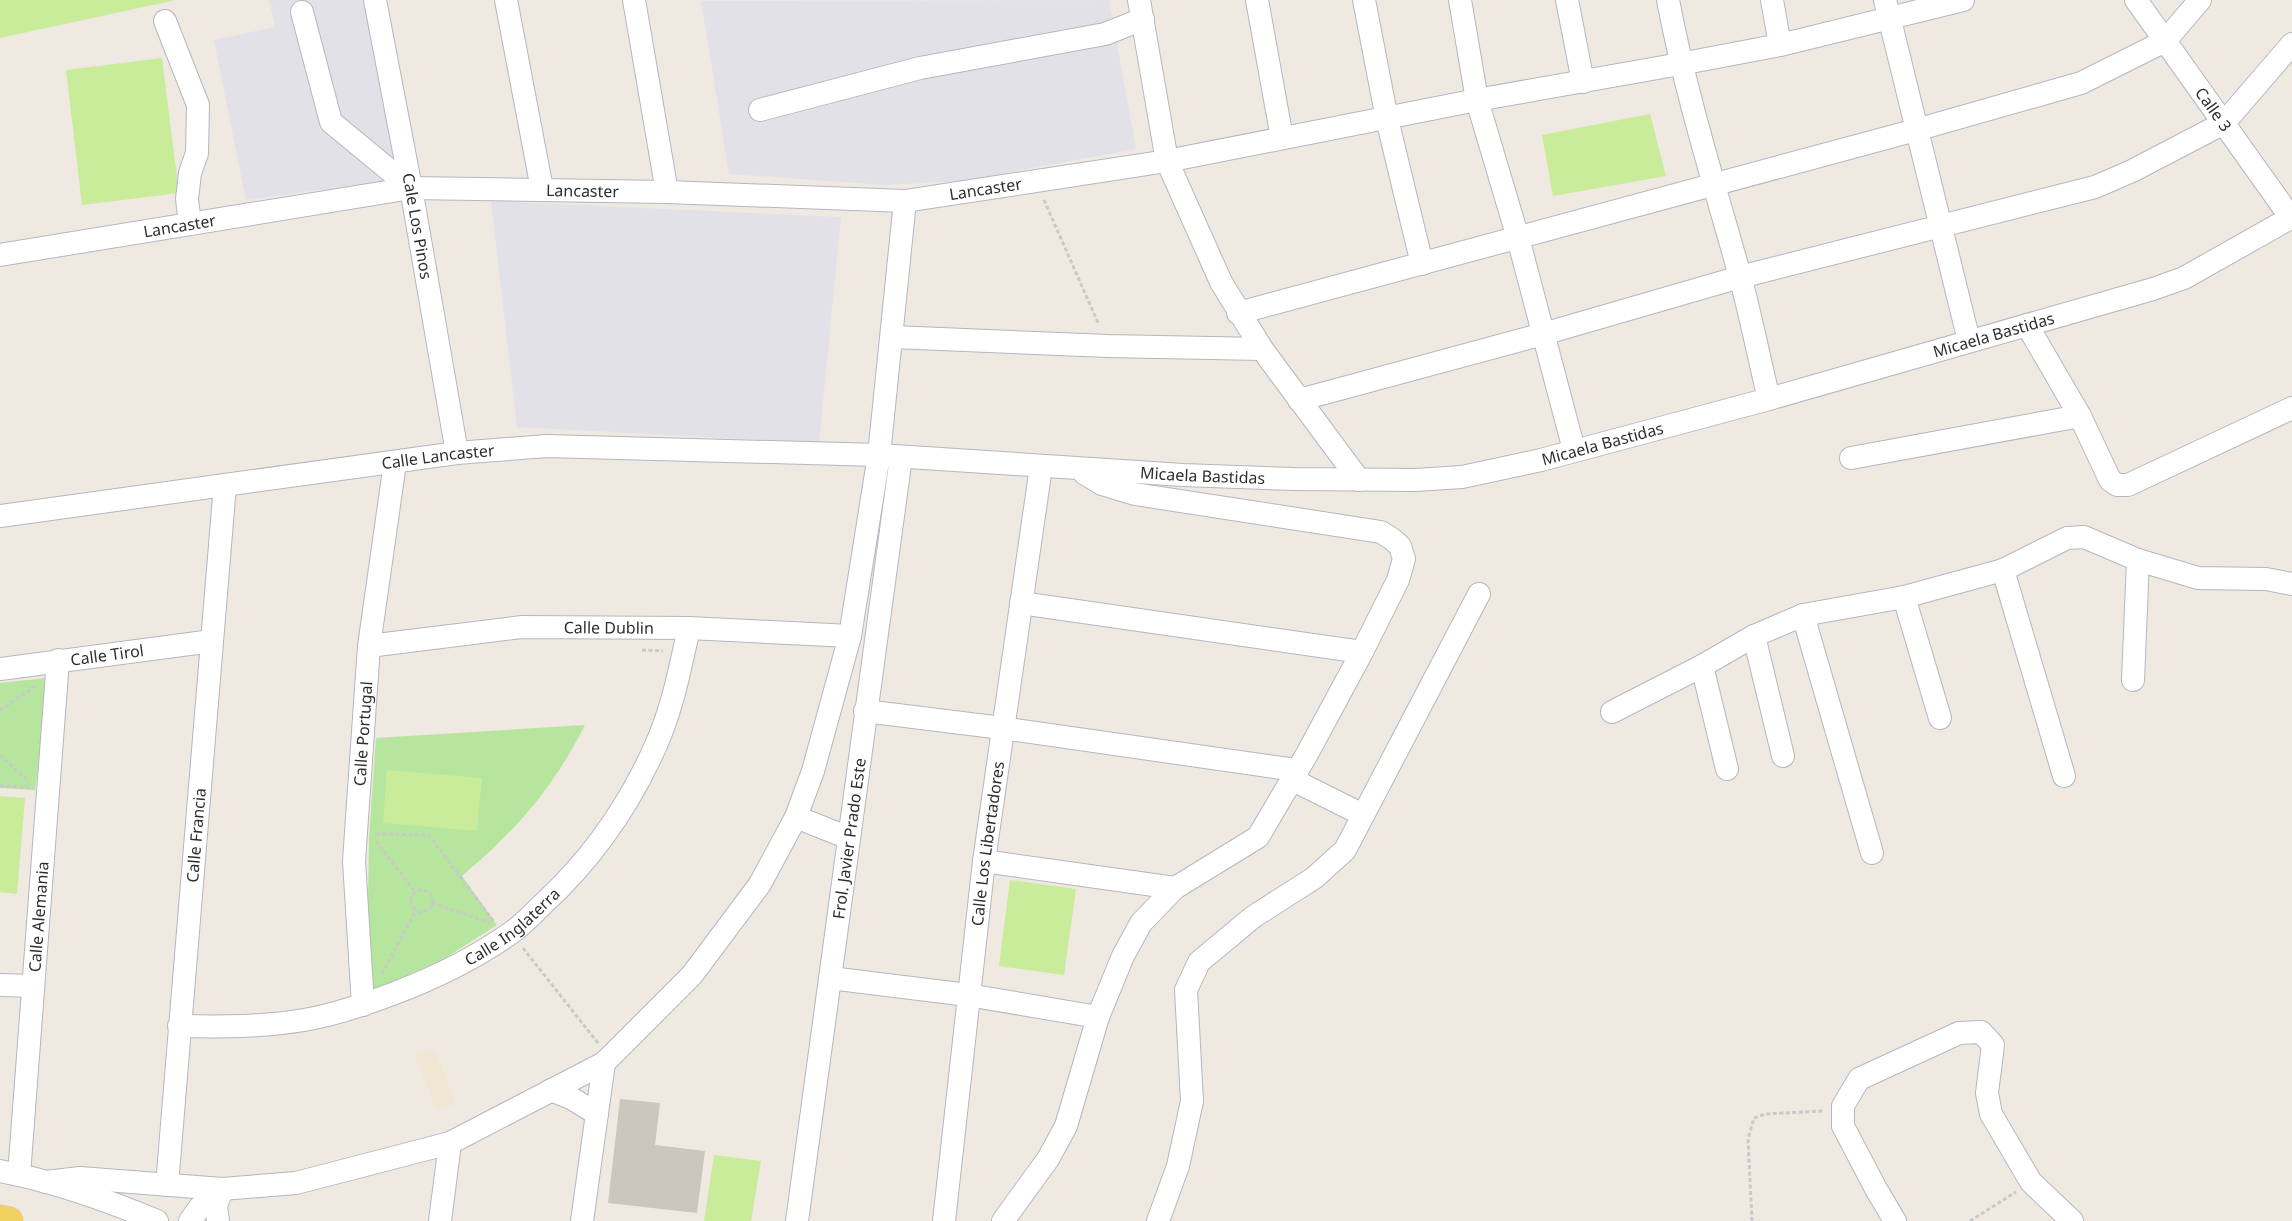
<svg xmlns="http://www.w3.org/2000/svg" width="2292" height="1221" viewBox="0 0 2292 1221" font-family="'Noto Sans',sans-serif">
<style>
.industrial{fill:#e3e1e8}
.education{fill:#f0e6d1}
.green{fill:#b6e59e}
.pitch{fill:#c9ec9a}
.building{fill:#cbc7bf}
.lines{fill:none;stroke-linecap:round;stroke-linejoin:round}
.minor-casing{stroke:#b4b7c1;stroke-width:24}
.major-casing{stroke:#c9c9c9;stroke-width:29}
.path{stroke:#c9c9c9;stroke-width:3;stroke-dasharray:4 2.5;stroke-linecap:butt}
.minor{stroke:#fff;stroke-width:22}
.major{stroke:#f2d163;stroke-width:28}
.labels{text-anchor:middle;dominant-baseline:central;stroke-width:4;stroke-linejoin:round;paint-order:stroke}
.street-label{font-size:16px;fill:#2e2e2e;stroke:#fff}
</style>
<rect width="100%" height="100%" fill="#efe9e1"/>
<path class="industrial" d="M269 0H363L398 166 385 181 246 200 214 40 275 27Z
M1109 0 1136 149 962 181 884 185 729 174 701 1Z
M491 201 841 217 819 443 517 427Z"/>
<path class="education" d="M434 1048 456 1103 437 1111 415 1056Z"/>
<path class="green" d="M46 678 49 683 35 790 0 788V683Z
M585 725C551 791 518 828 462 876L497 925 442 960 373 990 368 901 369 838 376 738Z"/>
<path class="pitch" d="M0 0H176L0 38Z
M162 58 179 193 82 205 66 70Z
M1650 114 1666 176 1553 196 1542 135Z
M387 770 482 778 477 831 383 823Z
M0 796 25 798 17 894 0 892Z
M1010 880 1076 889 1064 975 999 966Z
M714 1155 761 1161 751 1221H704Z"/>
<path class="building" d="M620 1099 660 1103 655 1145 705 1151 697 1213 608 1203Z"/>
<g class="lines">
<defs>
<g id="minor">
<path id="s1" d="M375 0 411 188 457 453"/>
<path d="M506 0 542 189"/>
<path d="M634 0 667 192"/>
<path d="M1139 0 1167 161 1221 282 1262 349 1359 480"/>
<path d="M1257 0 1282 138"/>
<path d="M1364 0 1387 119 1422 264"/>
<path d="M1460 0 1477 100 1518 238 1574 450"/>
<path d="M1567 0 1583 82"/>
<path d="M1668 0C1686 95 1714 183 1740 276 1751 317 1759 358 1769 399"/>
<path d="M1772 0 1780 45"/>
<path d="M1885 0 1969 341"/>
<path id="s2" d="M2136 0 2291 218"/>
<path d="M302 12 331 122 411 188"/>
<path d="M165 21 198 105 197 153 190 173 187 199 190 224"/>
<path d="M760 110 920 68 1105 34 1143 19"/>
<path id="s3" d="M0 255 411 188 667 192 905 201 1167 161 1477 100 1680 64 1780 45 1963 0"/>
<path d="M1238 313 1916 130 2081 83 2165 41 2200 0"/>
<path d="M2027 325 2080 416 2110 480 2117 485H2128L2292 408"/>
<path d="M893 337 1108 346 1262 349"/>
<path d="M1299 400 1543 334 1740 277 2095 187 2132 171 2224 123 2292 44"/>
<path d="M1851 458 2080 416"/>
<path id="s4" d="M0 516 457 453 547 446 879 455 1183 475 1294 479 1415 480 1462 477 1541 460 1769 399 2153 289 2184 278 2292 217"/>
<path d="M2003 570 2064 776"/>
<path d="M1904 597 1940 718"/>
<path d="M1021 603 1362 652"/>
<path d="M1803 615 1872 853"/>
<path d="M1754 636 1783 756"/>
<path id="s5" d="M369 646 522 627 689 628 850 636"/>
<path id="s6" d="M0 669 212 641"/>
<path d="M2133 680 2138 560"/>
<path d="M865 711 1002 728 1296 770"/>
<path d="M1612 712 1702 666"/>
<path d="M1727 769 1702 666 1754 636 1803 615 1904 597 2003 570 2067 538 2084 537 2138 560 2198 578 2266 579 2292 584"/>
<path d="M1291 779 1363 815"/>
<path d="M796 817 849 838"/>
<path d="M984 861 1175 888"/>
<path d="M830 978 968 995 1098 1017"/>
<path d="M0 985 33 986"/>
<path id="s7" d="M363 1005 354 861 369 646 395 463"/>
<path id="s8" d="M179 1026C221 1027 263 1027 304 1020 335 1015 366 1004 395 993 437 977 478 957 515 930 525 922 534 913 543 904 592 859 629 806 656 745 673 707 680 668 689 628"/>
<path d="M551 1090 571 1098 597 1114"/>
<path d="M0 1171C54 1181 107 1200 157 1221"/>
<path id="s9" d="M19 1175 58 660"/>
<path d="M46 1182 80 1178 222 1189 296 1183 450 1143 604 1063 692 975 760 884 796 817 813 771 850 636 879 455 905 201"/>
<path id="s10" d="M167 1185 225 485"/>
<path d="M190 1221 200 1207 222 1189"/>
<path d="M218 1221 216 1206 222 1189"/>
<path d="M440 1221 450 1143"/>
<path d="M582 1221 604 1063"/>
<path id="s11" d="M797 1221 901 457"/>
<path id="s12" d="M944 1221 984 861 1041 467"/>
<path d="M1003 1221 1048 1159 1066 1126 1098 1017 1123 956 1141 923 1175 888 1258 837 1307 754 1362 652 1398 580 1404 559 1400 546 1392 539 1381 532 1135 494 1102 484 1084 473"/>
<path d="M1158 1221 1178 1166 1192 1101 1186 990 1199 962 1253 917 1314 878 1345 850 1479 594"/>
<path d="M1895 1221 1876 1189 1843 1126V1106L1859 1079 1959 1033 1981 1032 1993 1045 1987 1093 1991 1114 2031 1182 2072 1221"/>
</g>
<path id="major" d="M0 1219 9 1221"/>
</defs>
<use href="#minor" class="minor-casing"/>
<use href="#major" class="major-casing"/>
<path class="path" d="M1044 200 1099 325
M642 650 663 651
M0 710 36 686
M0 755 29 782
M0 786 29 787
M376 834 429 835 494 922
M376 841 415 892
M411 901a11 11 0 1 1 22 0a11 11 0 1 1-22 0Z
M432 903 490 923
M523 948 598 1043
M382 974 416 910
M1752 1221 1748 1139 1754 1118 1765 1114 1823 1111
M1970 1221 2016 1192"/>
<use href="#minor" class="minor"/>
<use href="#major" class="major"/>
</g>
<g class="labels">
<g class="street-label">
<text stroke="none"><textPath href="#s2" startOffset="134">Calle 3</textPath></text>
<text stroke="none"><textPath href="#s3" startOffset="992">Lancaster</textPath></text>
<text stroke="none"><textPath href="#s3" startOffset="588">Lancaster</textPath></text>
<text stroke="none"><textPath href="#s3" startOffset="182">Lancaster</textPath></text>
<text stroke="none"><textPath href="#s1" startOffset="230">Cale Los Pinos</textPath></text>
<text stroke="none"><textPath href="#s4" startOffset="2018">Micaela Bastidas</textPath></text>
<text stroke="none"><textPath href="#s4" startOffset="1612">Micaela Bastidas</textPath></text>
<text stroke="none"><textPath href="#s4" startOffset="442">Calle Lancaster</textPath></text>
<text stroke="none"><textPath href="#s4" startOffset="1208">Micaela Bastidas</textPath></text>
<text stroke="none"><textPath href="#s5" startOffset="241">Calle Dublin</textPath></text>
<text stroke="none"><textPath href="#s6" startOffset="108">Calle Tirol</textPath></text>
<text stroke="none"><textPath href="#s7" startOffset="272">Calle Portugal</textPath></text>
<text stroke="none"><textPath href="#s10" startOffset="351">Calle Francia</textPath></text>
<text stroke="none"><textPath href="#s11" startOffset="386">Frol. Javier Prado Este</textPath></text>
<text stroke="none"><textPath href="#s12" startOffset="380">Calle Los Libertadores</textPath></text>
<text stroke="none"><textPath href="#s9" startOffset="259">Calle Alemania</textPath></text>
<text stroke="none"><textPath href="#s8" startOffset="356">Calle Inglaterra</textPath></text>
</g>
</g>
</svg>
